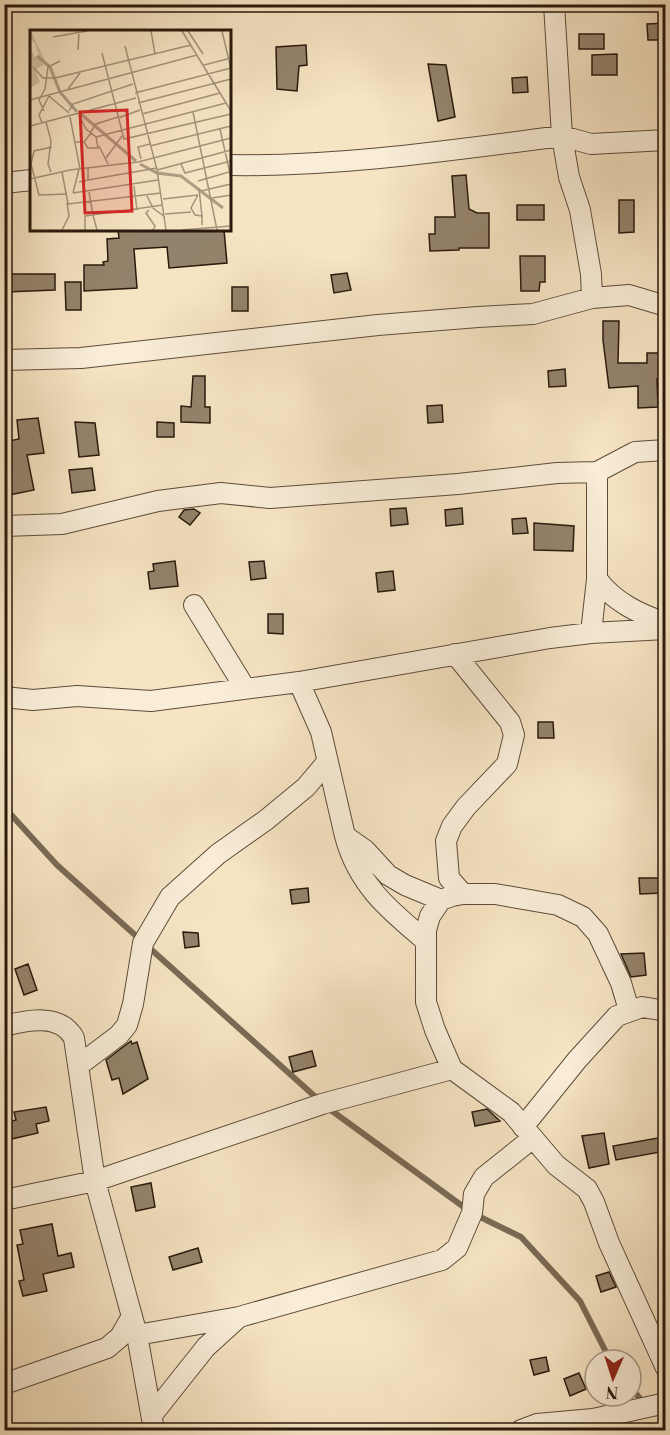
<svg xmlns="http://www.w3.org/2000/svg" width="670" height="1435" viewBox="0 0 670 1435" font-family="'Libre Bodoni',serif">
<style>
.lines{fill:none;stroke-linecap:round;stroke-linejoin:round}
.stream{stroke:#7b6a55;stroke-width:6}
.building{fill:#94836c;stroke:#2a1a0e;stroke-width:1.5}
.minor-casing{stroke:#5d4c3b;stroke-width:22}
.minor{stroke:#f9edd8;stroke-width:20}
.inset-river{fill:none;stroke:#b19f85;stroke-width:3}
.inset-road{fill:none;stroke:#a4937b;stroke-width:1.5}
.view{fill:#d62828;fill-opacity:0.15;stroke:#d62828;stroke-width:3}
.inset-edge{fill:none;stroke:#2a1a0e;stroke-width:3}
</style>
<rect width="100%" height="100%" fill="#f6e4c3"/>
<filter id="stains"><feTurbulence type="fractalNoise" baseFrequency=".00333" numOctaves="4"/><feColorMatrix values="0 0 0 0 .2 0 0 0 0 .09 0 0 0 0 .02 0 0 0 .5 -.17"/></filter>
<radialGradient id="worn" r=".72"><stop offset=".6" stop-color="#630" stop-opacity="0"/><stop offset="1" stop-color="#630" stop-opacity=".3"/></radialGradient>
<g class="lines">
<path class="stream" d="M4 807 57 865 320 1101
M328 1108 472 1213 521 1237 580 1301 610 1360
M631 1388 644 1403"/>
</g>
<path class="building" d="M666 23V40H648L647 24Z
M579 34H604V49H579Z
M306 45 307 65 299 66 297 91 277 89 276 47Z
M617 54V75H592V55Z
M428 64 446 65 455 117 438 121Z
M527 77 528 92 513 93 512 78Z
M466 175 469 209 477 213H489V248H459V250L430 251 429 234H435V217H455L452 176Z
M619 200H634V232L619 233Z
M517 205H544V220H517Z
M118 230H224L227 263 169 268 167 247 134 249 137 288 84 291V265H104L103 262 108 261 107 239 119 238Z
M520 256H545V282H540L539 291H521Z
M347 273 351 290 334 293 331 275Z
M6 274H55V290L6 292Z
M65 282H81V310H66Z
M232 287H248V311H232Z
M603 321H619L618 363H647V353H661L662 379H657L658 407 638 408V386L609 388 603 340Z
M565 369 566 386 549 387 548 371Z
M193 376H205V407H210V423L181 422V406L191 407Z
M442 405 443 422 428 423 427 406Z
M38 418 44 453 27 455 34 490 4 496V442L19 439 17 420Z
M75 422 95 423 99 455 79 457Z
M157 422 174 423V437H157Z
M92 468 95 490 72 493 69 470Z
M406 508 408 524 391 526 390 509Z
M462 508 463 524 446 526 445 510Z
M194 509 200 513 190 525 179 517 184 510Z
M526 518 528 533 513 534 512 519Z
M534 523 574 526 573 551 534 550Z
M175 561 178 586 150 589 148 572 154 571 153 564Z
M264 561 266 578 251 580 249 562Z
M393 571 395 590 378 592 376 573Z
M268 614H283V634L268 633Z
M538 722H553L554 738H538Z
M639 878H663V893L640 894Z
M308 888 309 902 292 904 290 890Z
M183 932 198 933 199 946 185 948Z
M644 953 646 975 631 977 621 954Z
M28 964 37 990 24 995 15 969Z
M131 1041 132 1044 137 1042 148 1079 123 1094 119 1078 112 1080 106 1060Z
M312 1051 316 1066 293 1072 289 1057Z
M46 1107 49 1121 36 1124 38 1133 7 1140 4 1123 16 1120 14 1112Z
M487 1109 500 1121 475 1126 472 1112Z
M604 1133 609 1164 589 1168 582 1136Z
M663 1137 666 1151 616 1160 613 1146Z
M151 1183 155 1207 136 1211 131 1187Z
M52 1224 58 1256 71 1253 74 1267 43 1274 47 1291 23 1296 19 1281 24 1280 17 1245 23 1244 20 1230Z
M198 1248 202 1262 173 1270 169 1257Z
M609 1272 616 1287 601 1292 596 1276Z
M546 1357 549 1371 534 1375 530 1360Z
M579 1373 586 1389 570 1396 564 1379Z"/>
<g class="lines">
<defs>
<path id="minor" d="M554 4 562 136 569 177 580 210 591 274 592 298
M230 165C339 167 453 150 562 136L591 144 666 140
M4 183 32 180
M4 360 81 358 378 325 478 317 533 314 592 298 629 295 666 306
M4 526 62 524 158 501 221 493 270 498 458 484 557 473 597 472
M597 579C614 602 639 614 666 623
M194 605 245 688
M591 633 597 579V472L635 452 666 450
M455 654 510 722 514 735 507 764 466 807 452 826 446 841 449 878 463 894
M299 682 321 732 345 836C358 885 389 910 426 941
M4 697 33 700 77 696 151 701 299 682 550 638 591 633 666 629
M345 836 365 850 388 875 405 885 441 900
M629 1010 621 983 598 934 583 917 558 905 495 894H463L452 896 441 900 430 916 426 930V1002L435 1030 452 1069 511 1112 556 1165 587 1189 594 1202 609 1243 666 1368
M4 1026C28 1020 60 1013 74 1038L95 1181 137 1335 154 1430
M78 1066 119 1035 127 1025 133 1004 143 943 170 897 218 854 266 820 306 787 327 762
M523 1127 577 1060 617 1016 642 1007 666 1011
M4 1200 95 1181 322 1104 452 1069
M137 1335 239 1317 442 1260 457 1248 472 1213 474 1194 484 1177 533 1138
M4 1384 107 1348 120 1337 132 1316
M152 1415 206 1347 239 1317
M521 1430 537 1424 593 1419 666 1403"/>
</defs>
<use href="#minor" class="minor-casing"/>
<use href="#minor" class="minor"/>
</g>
<g transform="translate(30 30)">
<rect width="201" height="201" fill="#f6e4c3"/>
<path d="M1 1 16 33 5 40 10 52 0 58V17L5 27 9 26 5 13 0 10Z" fill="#d3c2a4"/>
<path class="inset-river" d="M7 26 20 37 30 62 47 82M51 84 106 131M110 134 127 143 151 146 193 178"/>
<path class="inset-road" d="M121 1 125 24M152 1 201 81M158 1 173 24M192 1 201 39M23 7 57 1M95 16 127 140 136 200M48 20 49 2M72 23 94 109 201 84M174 35 201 28M3 37 13 48H25L161 15M38 59 50 43M105 63 201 38M19 66 39 83M0 70 167 25M108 73 201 49M14 81 9 70 15 59 18 37 30 31M39 81 43 74 103 54M163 82 187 200M112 84 190 63M49 85 56 99 66 107 68 118H58L54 112M40 87 50 139M88 88 110 80M16 92 21 111 18 134 21 142M12 93 9 85 19 66M0 96 106 68M190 99 201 148M60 103 66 94 88 87M66 107 196 73M45 112H54L61 103M69 116 78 134M120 116 201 96M22 117 4 121 1 134 9 165 37 164M76 128 92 106M111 129 108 117 120 114M151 134 155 143 201 131M127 140 201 120M32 142 38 174 131 163M0 149 40 140 108 132 201 108M58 150 127 138M168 151 199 142M49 152 58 150V138M104 156 107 180M169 159 172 186M171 161 201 154M59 162 63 185 133 175M43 163 128 150M43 163 49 139M168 165 161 178 165 185 172 186V195M117 166 123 178 135 187M182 168 201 165M133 169 168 165M119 180 116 183 125 196 123 200M135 184 161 182M32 200 39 186 37 173M55 200V186L63 185 67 200M152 200 201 196"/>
<path class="view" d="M97 80 102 181 55 183 50 82Z"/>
<rect width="201" height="201" class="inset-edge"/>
</g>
<rect width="670" height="1435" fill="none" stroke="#f6e4c3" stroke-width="24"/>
<rect x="6" y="6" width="658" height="1423" fill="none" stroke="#2a1a0e" stroke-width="3"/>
<rect x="12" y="12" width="646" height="1411" fill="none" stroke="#2a1a0e" stroke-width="1.5"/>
<g transform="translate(613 1378) rotate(183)"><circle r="28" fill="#f9edd8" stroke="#a69987" stroke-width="1.5"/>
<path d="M0-4.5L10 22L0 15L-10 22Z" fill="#8f2418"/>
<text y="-9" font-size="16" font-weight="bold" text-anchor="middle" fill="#2a1a0e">N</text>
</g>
<rect width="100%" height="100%" filter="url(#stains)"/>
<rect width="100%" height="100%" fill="url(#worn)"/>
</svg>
